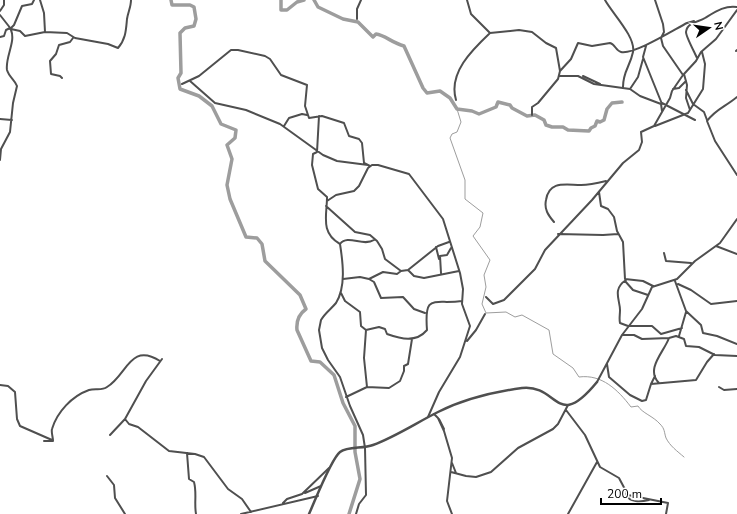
<svg xmlns="http://www.w3.org/2000/svg" width="737" height="514" viewBox="0 0 737 514" font-family="'Nunito Sans',sans-serif">
<style>
.lines{fill:none;stroke-linecap:round;stroke-linejoin:round}
.stream{stroke:#9d9d9d;stroke-width:1}
.river{stroke:#9d9d9d;stroke-width:3.5}
.minor{stroke:#4f4f4f;stroke-width:2}
.tertiary{stroke:#4f4f4f;stroke-width:2.5}
</style>
<rect width="100%" height="100%" fill="#fff"/>
<g class="lines">
<path class="stream" d="M457 109 461 122 457 132 452 134 450 138 465 180V199L483 213 480 227 473 236 490 260 484 275 486 287 482 304 486 313 506 312 515 317 522 315 549 330 553 354 573 368 579 377C602 374 618 390 631 407L638 406C642 413 653 416 660 424 665 429 664 432 666 438 670 446 677 451 684 457"/>
<path class="river" d="M171 0 172 5H190L194 7 196 19 194 26 185 28 180 33 181 73 178 78 180 89 199 96 212 106 221 124 236 130 235 138 227 145 232 159 227 185 230 199 246 237 257 238 262 244 265 261 300 295 306 309C299 314 296 320 297 330L311 361 320 362 334 375 343 403 355 426V452L360 479 349 514
M281 0V10H287L297 2 304 0
M314 0 318 7 343 19 358 22 373 37 376 34C385 35 392 43 404 46L423 88 427 93 440 91 450 98 457 109 472 111 479 114 496 107 498 102 510 105 512 108 527 116 535 115 544 120 546 125 552 127H563L568 130 589 131 591 128 595 126 597 121 600 122 604 120 607 109 612 103 622 102"/>
<path class="minor" d="M40 0 44 13 45 32
M467 0 471 14 490 33
M605 0C612 13 636 37 633 52 630 67 623 71 623 87
M0 11 4 5V0
M0 15 11 29 20 31 25 36 45 32 67 33 75 38 108 44 118 48C126 39 126 29 127 19 128 12 131 7 131 0
M357 19V9L361 0
M10 29 14 25 22 6 32 4 34 0
M0 37 4 36 6 30 10 28
M646 46 643 57 662 104
M736 51 737 50
M697 58C695 53 686 37 686 32 687 22 699 22 705 18 715 12 725 5 737 7
M560 71 571 59 578 43 592 46 610 43C615 44 616 51 621 52 634 55 675 29 687 23L694 21
M559 76H578L594 84 630 89 640 96 661 104 662 111
M583 76 600 84
M62 78 60 76 51 74 50 61 56 54 59 45 70 42 73 38
M190 81 215 103 246 110 280 124 323 155 337 161 368 165
M182 84 199 76 231 50H238L265 56 270 59 281 75 307 85 305 106 309 118 322 116 344 123 349 136 359 139 362 143 364 163 370 166
M630 89 638 77 643 59
M673 89 679 88 686 81
M686 90 693 104 704 112 707 120
M737 97C725 107 716 109 707 121L715 141 737 175
M456 100C448 73 472 50 490 33L519 30 532 32 546 43 556 48 560 71 558 79 538 103 532 107V115
M662 103 695 120
M690 110 686 98 687 85 684 74 696 61 701 52 716 39 737 10
M319 116 317 152 313 154 312 165 318 189 327 197C327 215 320 233 340 244 343 263 346 287 336 303 331 309 325 313 321 320L319 330 322 348 328 360 340 377 350 406 363 435 365 448 366 495 359 504 356 514
M0 119 12 120
M284 126 289 118 302 114 307 115
M655 126 688 113 703 89 705 64 702 52
M0 160 1 149 10 132 13 103 17 86C15 80 9 77 7 70 5 57 16 42 11 30
M599 192 601 206 608 209 614 217 617 231 623 242 625 279 643 281 653 286
M327 201 336 195 354 191 359 186 368 168 372 165H378L409 174 443 219 460 273 463 289 462 304 470 326 460 357 439 392 428 417
M326 206 355 232 370 235 377 241 382 249 385 259 401 271 408 270 414 276 424 278 459 271
M554 222C548 215 544 209 546 200 549 180 566 185 581 185 589 185 598 183 606 181
M558 234 603 235 618 234
M340 244C348 234 363 247 374 240
M716 246 737 254
M436 247 439 259
M664 253 666 261 691 263
M408 270 438 246 449 242
M441 273 440 256 447 255 451 248
M343 279 360 277 369 279 383 272 397 274 401 271
M369 279 374 282 381 298 403 297 414 309 425 313
M626 280C612 289 620 300 620 310 620 315 619 319 620 323L628 326H652L661 334 682 328
M625 281 633 290 648 295
M675 281 686 311 701 325 703 333 717 336 737 344
M678 284 691 290 711 304 737 301
M341 293 345 301 360 312 361 326 366 330 364 358 367 387
M486 297 493 304 504 300 535 269 545 250 592 200 623 163 639 150 642 142 641 132 654 126 670 98 672 91 683 75 663 46 661 38 664 32 663 24 655 0
M366 330 379 327 385 329 387 334C401 339 416 343 427 330 424 292 434 305 462 301
M622 335H634L642 339 669 338 676 336 684 339 686 346 699 347 715 355 737 356
M679 336 686 312
M467 341 476 330 485 314
M607 364 609 377 630 395 642 401 646 400 651 384 696 380 707 362 714 354
M597 382 622 335 642 309 652 287 677 279 695 261 720 243 737 219
M659 383C645 369 664 352 669 338
M651 384 655 376
M0 385 8 386 15 392 17 419 20 426 52 440
M719 387 724 390 737 389
M346 397 367 387 389 388 400 381 404 371V366L408 364 412 339
M566 410 585 435 600 467 619 478 628 495 668 503 666 514
M434 414 438 418 444 431 452 458 447 501 452 514
M125 419 129 424 138 427 169 451 195 454 204 457 228 489 242 499 251 512
M439 419 444 429
M110 435 125 419 146 381 162 359
M44 441H53C53 437 51 432 52 429 57 412 72 396 89 390 95 388 102 391 107 387 127 375 130 342 160 361
M187 453 189 479 194 482C197 493 194 503 196 514
M452 463 456 473
M451 472 466 476 476 477 491 472 518 448 553 429 558 424 568 405
M107 476 114 485 115 498 125 514
M305 493 321 486
M626 494C629 503 641 502 649 500
M283 503 287 499 302 494 329 468
M241 514 318 496
M568 514 597 462"/>
<path class="tertiary" d="M309 514C315 501 331 459 340 452 348 446 363 449 373 445 395 437 416 423 438 412 464 399 493 392 522 388 559 384 556 432 597 382"/>
</g>
<g transform="translate(709 28) rotate(77)" stroke="#ffffff" stroke-width="3" paint-order="stroke">
<path d="M0-3L7 15L0 10L-7 15Z" fill="#000000"/>
<text y="-6" font-size="11" font-weight="bold" text-anchor="middle" fill="#000000">N</text>
</g>
<path d="M601 498v6h60v-6" fill="none" stroke="#000000" stroke-width="2"/>
<text x="607" y="498" font-size="12" fill="#000000" stroke="#ffffff" stroke-width="3" paint-order="stroke">200 m</text>
</svg>
